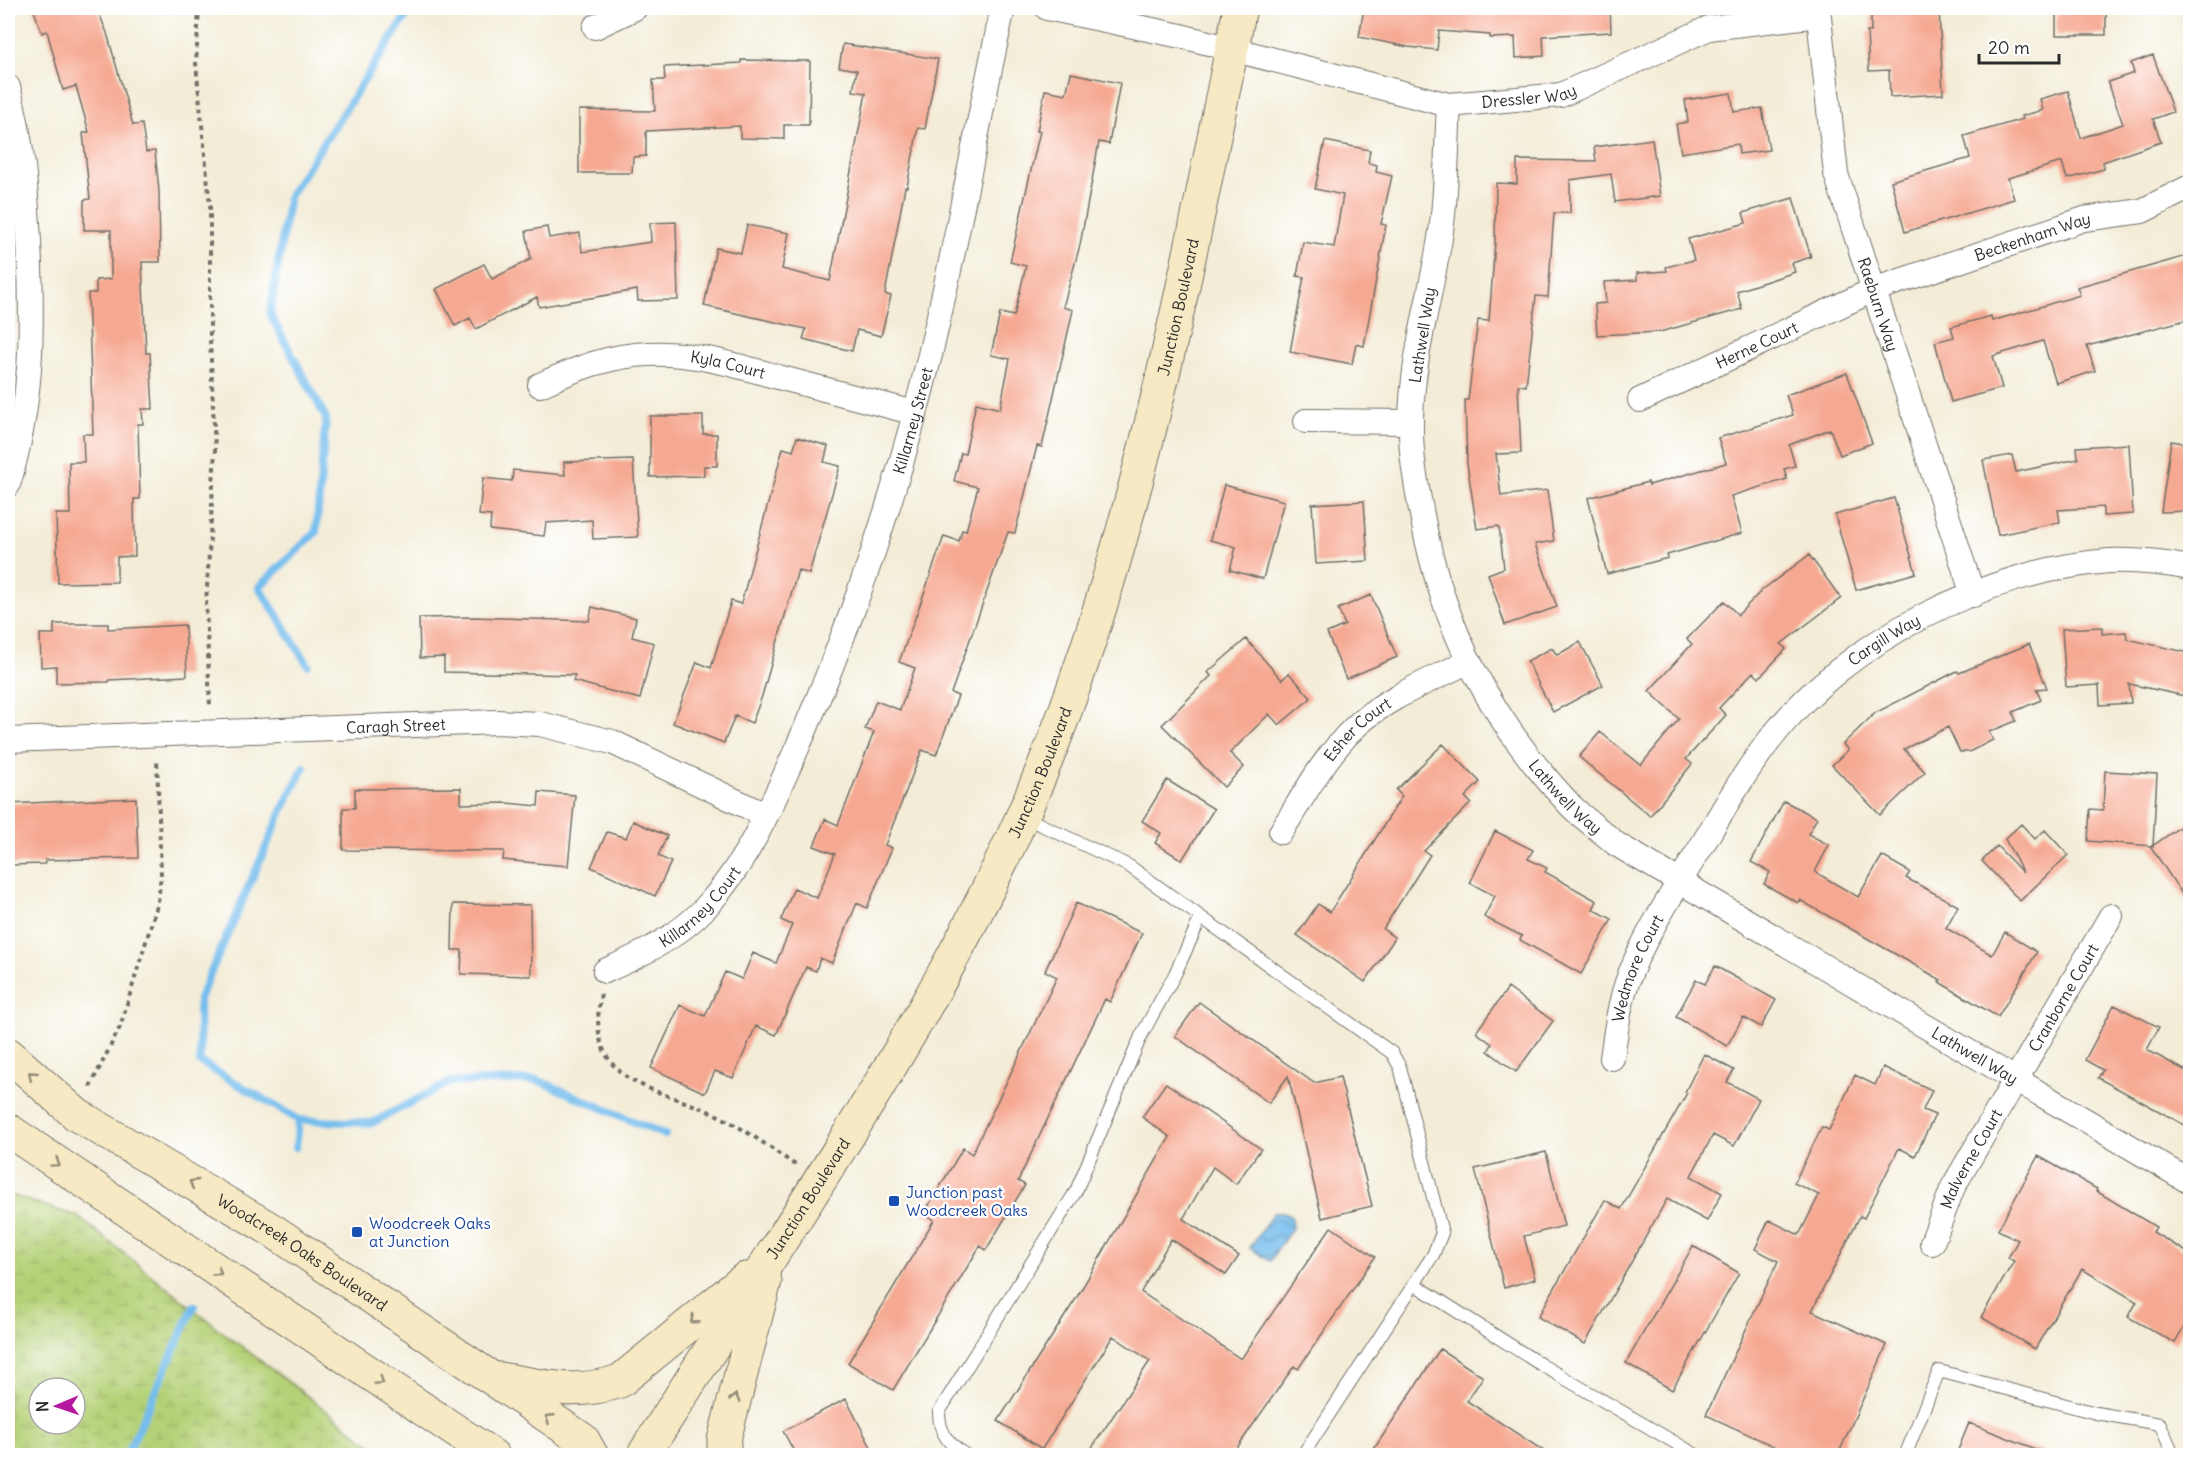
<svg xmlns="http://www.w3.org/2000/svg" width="2198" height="1463" viewBox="0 0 2198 1463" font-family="Delius,sans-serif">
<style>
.wetland{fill:url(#wetland-marsh);stroke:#707e51;stroke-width:1.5;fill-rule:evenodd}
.water{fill:url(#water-waves);stroke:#50748c;stroke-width:1.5}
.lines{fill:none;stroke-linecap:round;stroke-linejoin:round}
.stream{stroke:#75bded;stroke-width:8}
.building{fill:#f6a992}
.lane-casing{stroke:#716f67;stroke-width:14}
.street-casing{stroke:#716f67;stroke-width:26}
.secondary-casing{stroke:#716f67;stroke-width:35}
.path{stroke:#716f67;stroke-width:4;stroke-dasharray:4.5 4.5;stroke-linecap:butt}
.lane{stroke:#fff;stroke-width:12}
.street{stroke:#fff;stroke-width:24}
.secondary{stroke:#f6e9c3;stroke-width:33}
.oneway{stroke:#908a77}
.transit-dot{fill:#1a4fb4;stroke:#fff;stroke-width:2}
.labels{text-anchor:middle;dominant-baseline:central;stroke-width:4.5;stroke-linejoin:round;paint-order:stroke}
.street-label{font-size:16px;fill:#2b2b2b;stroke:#fff}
.transit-label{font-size:16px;fill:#164399;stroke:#fff;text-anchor:start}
</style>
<defs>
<pattern id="wetland-marsh" width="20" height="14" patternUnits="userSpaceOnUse" patternTransform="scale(1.5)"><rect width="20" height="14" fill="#b5d177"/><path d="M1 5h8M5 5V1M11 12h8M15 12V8" fill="none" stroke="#9cb467"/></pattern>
<pattern id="water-waves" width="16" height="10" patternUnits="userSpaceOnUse" patternTransform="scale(1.5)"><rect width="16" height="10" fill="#75bded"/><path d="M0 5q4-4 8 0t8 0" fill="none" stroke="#609ac0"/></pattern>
</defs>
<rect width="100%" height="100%" fill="#fff"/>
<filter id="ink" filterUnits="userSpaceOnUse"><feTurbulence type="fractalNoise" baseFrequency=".0167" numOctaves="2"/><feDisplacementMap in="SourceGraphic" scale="12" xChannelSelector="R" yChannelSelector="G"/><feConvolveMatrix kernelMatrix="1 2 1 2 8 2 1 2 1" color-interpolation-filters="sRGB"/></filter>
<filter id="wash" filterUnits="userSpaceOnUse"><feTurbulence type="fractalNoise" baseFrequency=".008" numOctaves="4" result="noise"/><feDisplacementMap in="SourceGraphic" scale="24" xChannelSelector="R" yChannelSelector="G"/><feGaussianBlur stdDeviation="1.35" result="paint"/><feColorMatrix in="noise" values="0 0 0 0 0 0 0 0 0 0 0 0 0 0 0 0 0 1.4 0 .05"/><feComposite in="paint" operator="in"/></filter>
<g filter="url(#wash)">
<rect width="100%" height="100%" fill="#f3ecd7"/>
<path class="wetland" d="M8 1194 77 1216 220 1330 368 1442 392 1455H8ZM39 1388H75V1424H39Z"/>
<path class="water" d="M1273 1213H1284L1291 1217 1292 1228 1270 1261 1250 1248Z"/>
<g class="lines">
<path class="stream" d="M308 665 259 587 316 532 326 418 270 314 289 196 410 10 409 8
M299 1120 372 1123 450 1082 537 1080 665 1135
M296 1147 299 1120 200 1062 199 999 285 804 304 767
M126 1456 194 1306"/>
</g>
<g id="blocks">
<path class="building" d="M33 8H97L107 33 133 125 142 124 146 152 155 151 159 191 160 262H142L146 353H150L153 409H142L143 424H138L140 499H134L135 556 117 557V582L58 583 56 514H70L69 462H84L83 434H93L88 293H96V280L111 279V230H84V200L90 199 83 133 89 132 76 86 63 90 47 31 42 33Z
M1364 8H1610L1611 32 1543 36 1544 56 1516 58 1515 37 1490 38V35L1439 31 1437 50 1408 47 1359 37Z
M1871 8H1939L1943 94 1890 97 1889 70 1869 71 1867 32H1871Z
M2056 8H2106V35H2056Z
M843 44 938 59 925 129 918 128 907 187H905L885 294 891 296 881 336 857 330 852 351 803 339 806 329 704 306 716 248 741 253 747 225 789 233 782 269 830 281 866 93 853 91 857 70 839 67Z
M2153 55 2173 112 2153 119 2161 142 2103 162 2104 169 2067 179 2062 162 2008 178 2014 199 1905 232 1891 181 1970 158 1964 136 2023 119 2022 116 2043 110 2040 99 2068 91 2081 138 2123 124 2108 82 2134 73 2131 63Z
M741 60 810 61 809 125H784V139L740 138V126L646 131V156L633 157 632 173H579V110L655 111 653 80H665L664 67 741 63Z
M1071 73 1120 83 1109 144 1099 142 1080 245 1063 307 1073 310 1042 447 1037 446 1015 533 1008 532 951 693 958 696 936 755 922 750 885 845 892 848 867 908 857 903 832 963 820 958 816 971 806 967 776 1035 756 1026 733 1078 715 1071 705 1093 651 1068 680 1005 705 1016 725 972 742 979 753 953 776 963 792 925 781 920 794 888 817 898 835 854 814 846 825 819 838 825 874 732 865 729 876 701 900 710 915 668 899 662 921 602 944 536 959 541 962 530 966 531 978 487 954 481 961 453 965 454 976 403 1000 409 1010 359 991 355 1000 313 1014 316 1026 266 1010 262 1040 131H1037L1045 90 1066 94Z
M1731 93 1734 112 1762 108 1769 150 1739 154 1738 144 1681 153 1676 124 1688 122 1685 100Z
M1652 139 1660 196 1615 202 1611 174 1570 180V213H1554L1548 297 1536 296 1526 386 1518 385 1521 453 1496 454 1501 496 1547 490 1554 541 1535 544 1557 607 1505 625 1488 574 1504 568 1499 526 1477 529 1467 463 1465 400H1468L1478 320 1489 321 1495 242 1496 183 1517 184V160L1596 161 1594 147Z
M1325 141 1370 150 1368 163 1377 165 1376 172 1392 176 1381 224 1386 225 1364 346 1356 344 1352 364 1290 352 1304 277 1297 276 1303 242 1334 247 1343 195 1315 189Z
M1793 198 1811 257 1792 263 1795 272 1737 291 1742 309 1660 332 1597 335 1595 304 1606 303 1604 282 1637 280V273L1667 271 1666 267 1694 260 1688 239 1746 223 1743 213Z
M676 222 678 300 638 301 637 290 539 307 537 297 476 329 470 318 455 326 436 289 484 264 492 279 531 259 526 231 547 227 549 238 580 233 582 252 651 242 650 223Z
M2190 255V319L2087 346 2095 371 2056 383 2043 341 1993 356 2002 388 1951 402 1935 342 1954 337 1951 327 1991 316 1992 321 2080 295 2077 287Z
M1847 373 1872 443 1840 455 1830 429 1789 445 1795 466 1784 469 1787 479 1731 496 1742 533 1667 555 1668 558 1607 574 1588 498 1648 482 1649 485 1726 463 1718 438 1793 415 1786 395Z
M650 416H703V434H717V466H704V476L650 477Z
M797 437 828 446 824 462 840 466 809 574 798 570 762 696 752 723 735 716 724 743 673 723 697 662 711 668 731 601 741 604 783 448 793 451Z
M2171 441 2190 444V511L2161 512Z
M2129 444 2133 514 2103 516V507L2058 510 2060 522 1998 535 1983 460 2012 455 2016 472 2078 459 2077 447Z
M633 460 638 537 593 539 592 520 546 523 544 536 490 530 491 516 479 515 483 478 512 481 513 470 565 475 564 462Z
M1224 485 1284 501 1263 579 1230 570 1236 547 1210 540Z
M1894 498 1916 573 1856 590 1835 515Z
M1364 501 1368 561 1316 564 1312 504Z
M1809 555 1841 598 1781 644 1786 649 1759 678 1753 672 1719 708 1726 715 1686 759 1692 764 1650 816 1579 757 1600 732 1641 765 1679 719 1649 691 1692 644 1687 639 1724 601 1738 615 1762 590Z
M1371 595 1397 657 1346 679 1327 633 1345 625 1338 609Z
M592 607 636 618 632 637 654 643 640 699 573 681 575 675 444 672V657L420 658 419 618 474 617 589 621Z
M54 624H108V629L185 625 187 676 109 680V682L56 683V666L41 667 40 634H54Z
M2102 627V634L2126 632 2127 639 2190 653V697L2129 684 2131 703 2100 705 2099 685 2066 687 2062 629Z
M1246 639 1282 680 1289 673 1311 698 1279 725 1269 714 1230 753 1244 767 1224 787 1162 725 1211 676 1208 672Z
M1580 642 1603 685 1553 712 1527 661 1552 648 1557 655Z
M2029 644 2047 688 2036 689 2041 700 2013 712 2016 721 1989 732 1993 740 1969 752H1960L1948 727 1904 749 1925 772 1880 815 1832 765 1848 750 1843 744 1875 713 1957 671 1959 673Z
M1443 744 1480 782 1465 797 1471 803 1424 851 1430 855 1383 929 1395 938 1365 982 1297 935 1318 904 1330 912 1402 796 1396 790Z
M2105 771 2157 774 2153 846 2088 841 2090 809 2103 810Z
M1167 780 1214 809 1182 860 1155 843 1161 833 1142 821Z
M461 788V804L507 803 538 806 539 792 575 795 568 866 503 860 504 851 343 850V808H355V789Z
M136 798 138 858 45 860V864L8 865V804Z
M1784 801 1817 818 1808 834 1829 845 1815 872 1858 897 1882 856 1910 872 1906 878 1958 906 1946 928 1992 955 2005 932 2037 952 1998 1017 1939 982 1941 980 1800 900 1798 903 1764 884 1770 872 1751 862Z
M2190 820V906L2151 847Z
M633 821 667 836 658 856 671 862 655 896 591 867 607 832 626 838Z
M2021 824 2035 839 2045 830 2068 855 2020 901 1982 861 1997 846 2023 873 2005 839Z
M1495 831 1533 850 1528 859 1547 868 1545 872 1597 901 1593 909 1612 919 1581 974 1520 940 1522 936 1484 917 1495 896 1470 883Z
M1076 903 1142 933 1110 1002 1105 999 1018 1181 1025 1185 986 1250 980 1246 893 1390 848 1363 934 1220 924 1213 963 1148 972 1154 1057 977 1045 971Z
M453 904 530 905 531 976 461 974 462 950H452Z
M1715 966 1776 1000 1761 1027 1743 1017 1727 1046 1676 1017 1696 980 1705 984Z
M1508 988 1553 1021 1516 1072 1488 1051 1492 1044 1476 1032Z
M1199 1002 1314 1083 1340 1077 1372 1206 1322 1218 1288 1076 1269 1103 1175 1036Z
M2114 1005 2159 1027 2147 1050 2190 1073V1128L2098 1078 2103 1070 2085 1060Z
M1704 1054 1734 1070 1727 1082 1759 1099 1734 1146 1713 1135 1691 1176 1722 1193 1707 1221 1667 1199 1585 1344 1538 1317 1605 1200 1621 1209 1687 1093 1685 1092Z
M1883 1067 1932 1090 1923 1110 1935 1115 1915 1156 1899 1148 1864 1218 1860 1216 1812 1311 1887 1345 1838 1455H1793L1706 1415 1778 1261 1755 1249 1769 1220 1799 1235 1819 1195 1794 1183 1822 1127 1829 1130 1855 1075 1875 1085Z
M1166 1083 1261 1149 1236 1184 1213 1167 1183 1219 1239 1256 1226 1275 1171 1239 1141 1292 1241 1359 1331 1227 1375 1257 1298 1369 1294 1366 1232 1455H1087L1150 1361 1113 1336 1042 1449 998 1421 1077 1297 1170 1137 1142 1117Z
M1546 1152 1564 1226 1524 1236 1535 1279 1504 1288 1475 1169Z
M2038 1156 2097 1189 2096 1191 2156 1227 2153 1232 2190 1254V1317L2175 1343 2128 1317 2137 1302 2082 1269 2035 1349 1981 1317 2014 1261 2008 1258 2018 1240 1998 1230Z
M1693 1246 1739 1273 1672 1390 1626 1363Z
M1440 1349 1483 1377 1467 1401 1550 1455H1370Z
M846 1399 875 1455H796L783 1431Z
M1969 1423 2049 1454V1455H1956Z"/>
</g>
</g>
<g filter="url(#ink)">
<use href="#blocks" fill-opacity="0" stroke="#716f67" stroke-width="1.5"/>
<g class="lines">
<defs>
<path id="lane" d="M1022 816 1129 866 1392 1053 1400 1067 1442 1233 1433 1255 1302 1456
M1414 1284 1540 1364 1698 1456
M967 1456C949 1444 939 1434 939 1412L1076 1191 1141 1036 1175 974 1201 917
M1905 1456 1939 1371 2096 1413 2160 1424 2174 1456"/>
<g id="street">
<path id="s1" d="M1047 8 1181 36 1449 105 1561 95 1709 28 1818 15"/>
<path id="s2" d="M1818 8 1836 174 1973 595"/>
<path d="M595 27 635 8"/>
<path d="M8 87C22 138 26 188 29 241 33 328 33 401 8 485"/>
<path id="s3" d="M1449 105C1446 154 1447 206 1437 255 1427 310 1412 363 1411 420 1410 452 1416 484 1422 515 1443 630 1491 721 1571 806 1585 820 1602 831 1616 844L2190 1182"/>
<path id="s4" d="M540 385C575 369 610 355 649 354 693 352 736 365 778 377 824 389 869 401 915 413"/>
<path id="s5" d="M1640 400 1873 290 2084 219 2142 211 2190 187"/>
<path d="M1306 421 1411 422"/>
<path id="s6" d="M8 740 497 722 540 724 612 742 765 815"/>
<path id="s7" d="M1281 832C1304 795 1324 757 1355 727 1385 698 1430 681 1467 662"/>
<path id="s8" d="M605 971C641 955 678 937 705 908 751 859 778 791 805 730 849 628 886 521 915 414 951 280 973 143 1003 8"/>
<path id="s9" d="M1612 1058C1615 1039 1617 1019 1622 1000 1633 951 1674 891 1701 847 1723 810 1745 771 1772 737 1847 640 1988 570 2109 561 2136 560 2164 563 2190 568"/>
<path id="s10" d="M1932 1243 1953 1187 2111 916"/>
</g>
<g id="secondary">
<path id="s11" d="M8 1054 77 1115 272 1230 583 1440 592 1456"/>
<path d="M8 1130 493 1456"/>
<path d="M500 1379C545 1386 575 1396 620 1381L745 1279"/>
<path id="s12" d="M643 1456C793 1215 964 985 1063 717 1147 488 1192 246 1240 8"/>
<path d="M724 1456V1440L765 1281"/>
</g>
</defs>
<use href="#lane" class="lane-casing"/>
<use href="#street" class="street-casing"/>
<use href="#secondary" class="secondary-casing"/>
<path class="path" d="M199 8 196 64 210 205V338L215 451 206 604 210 707
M601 994C582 1090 662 1086 723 1118 749 1132 773 1150 797 1166
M90 1087 120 1027 158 902 161 875 157 759"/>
<use href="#lane" class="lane"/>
<use href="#street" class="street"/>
<use href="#secondary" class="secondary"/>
</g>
<defs><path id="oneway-chevron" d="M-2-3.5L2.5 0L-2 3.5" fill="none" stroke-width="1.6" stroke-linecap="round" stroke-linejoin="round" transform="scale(1.5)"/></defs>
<g class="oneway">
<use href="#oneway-chevron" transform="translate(32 1075) rotate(-139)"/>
<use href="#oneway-chevron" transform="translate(56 1163) rotate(34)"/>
<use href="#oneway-chevron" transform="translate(193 1183) rotate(-149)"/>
<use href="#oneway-chevron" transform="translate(218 1272) rotate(34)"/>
<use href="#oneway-chevron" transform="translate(694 1320) rotate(141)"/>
<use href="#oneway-chevron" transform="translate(380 1381) rotate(34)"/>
<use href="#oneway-chevron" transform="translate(735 1398) rotate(-75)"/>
<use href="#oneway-chevron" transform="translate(549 1418) rotate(-147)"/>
</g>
</g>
<g class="transit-dot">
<rect x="888" y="1195" width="12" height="12" rx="3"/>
<rect x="351" y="1226" width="12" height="12" rx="3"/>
</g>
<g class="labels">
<g class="street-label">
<text stroke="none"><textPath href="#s1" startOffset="494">Dressler Way</textPath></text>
<text stroke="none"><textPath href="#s5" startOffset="426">Beckenham Way</textPath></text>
<text stroke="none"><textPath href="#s2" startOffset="304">Raeburn Way</textPath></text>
<text stroke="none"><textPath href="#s12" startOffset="1278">Junction Boulevard</textPath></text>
<text transform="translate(1422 335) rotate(-81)">Lathwell Way</text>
<text stroke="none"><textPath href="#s5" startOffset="129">Herne Court</textPath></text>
<text stroke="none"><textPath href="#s4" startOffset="194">Kyla Court</textPath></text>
<text stroke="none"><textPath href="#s8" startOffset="652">Killarney Street</textPath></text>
<text stroke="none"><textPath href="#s9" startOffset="512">Cargill Way</textPath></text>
<text stroke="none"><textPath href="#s6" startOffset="388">Caragh Street</textPath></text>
<text stroke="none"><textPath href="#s7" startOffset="129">Esher Court</textPath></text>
<text stroke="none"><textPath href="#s12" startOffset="792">Junction Boulevard</textPath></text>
<text stroke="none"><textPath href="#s3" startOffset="735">Lathwell Way</textPath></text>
<text stroke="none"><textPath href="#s8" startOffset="116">Killarney Court</textPath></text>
<text stroke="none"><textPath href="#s9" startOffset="94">Wedmore Court</textPath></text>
<text stroke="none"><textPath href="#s10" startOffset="279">Cranborne Court</textPath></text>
<text stroke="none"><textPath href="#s3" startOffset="1221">Lathwell Way</textPath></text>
<text stroke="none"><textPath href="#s10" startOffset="93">Malverne Court</textPath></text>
<text stroke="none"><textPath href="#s12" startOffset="306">Junction Boulevard</textPath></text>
<text stroke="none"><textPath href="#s11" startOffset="356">Woodcreek Oaks Boulevard</textPath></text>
</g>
<g class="transit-label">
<text x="906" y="1192">Junction past<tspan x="906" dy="18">Woodcreek Oaks</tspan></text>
<text x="369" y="1223">Woodcreek Oaks<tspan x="369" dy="18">at Junction</tspan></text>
</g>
</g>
<rect width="2198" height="1463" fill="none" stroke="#fff" stroke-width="30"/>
<g transform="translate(57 1406) rotate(268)"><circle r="28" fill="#ffffff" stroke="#aaaaaa" stroke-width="1.5"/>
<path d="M0-4.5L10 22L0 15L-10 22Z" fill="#b5179e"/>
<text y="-9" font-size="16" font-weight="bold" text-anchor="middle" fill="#2b2b2b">N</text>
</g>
<path d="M1979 54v9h80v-9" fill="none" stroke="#2b2b2b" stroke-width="3"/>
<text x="1988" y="54" font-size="18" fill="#2b2b2b" stroke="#ffffff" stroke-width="4.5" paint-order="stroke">20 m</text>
</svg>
